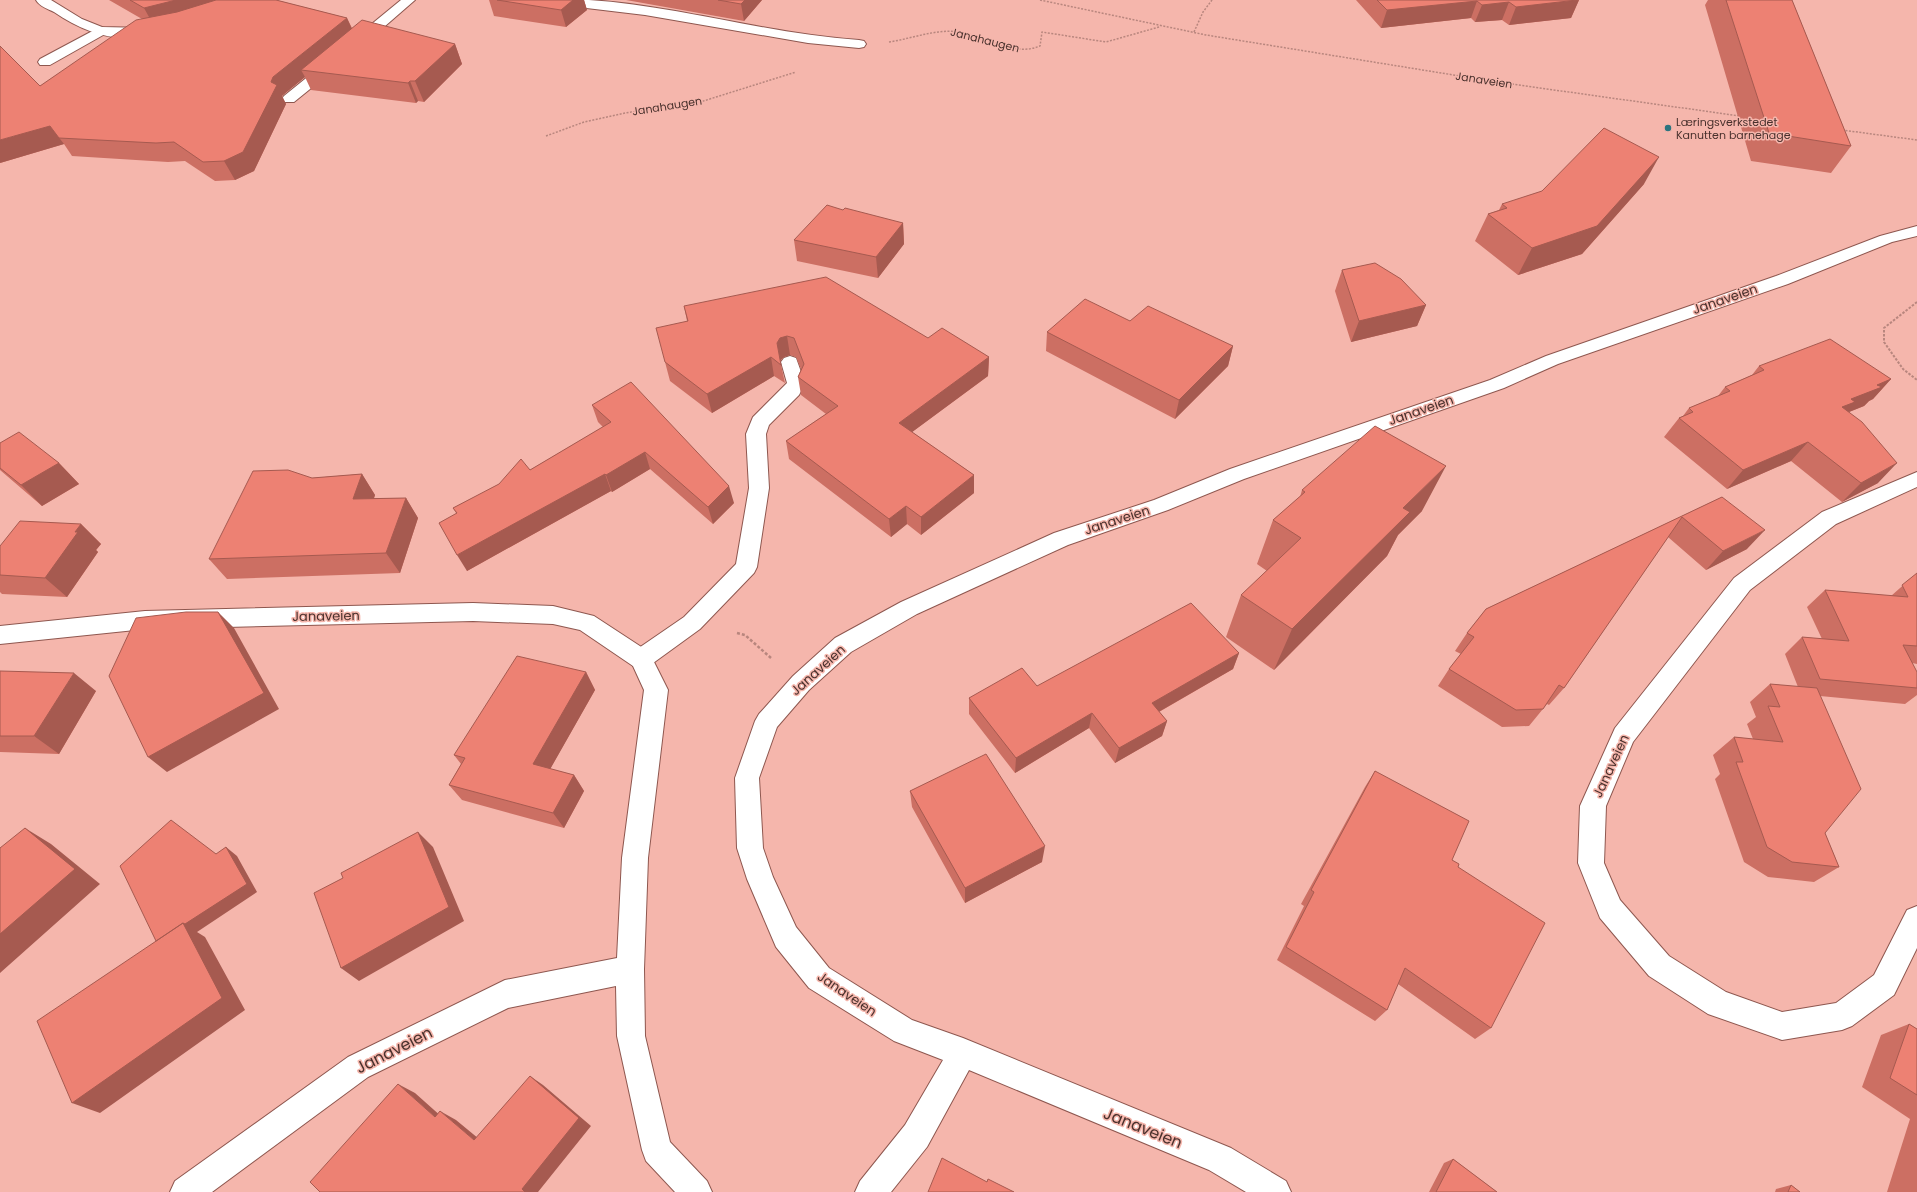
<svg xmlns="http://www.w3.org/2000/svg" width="1917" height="1192" viewBox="0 0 1917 1192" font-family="Poppins,sans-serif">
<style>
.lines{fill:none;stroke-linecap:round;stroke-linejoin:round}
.lane-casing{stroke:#8e574f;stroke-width:2}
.street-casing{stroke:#8e574f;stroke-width:2}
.path-far2{stroke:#b8867e;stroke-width:1.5;stroke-dasharray:2 1.5;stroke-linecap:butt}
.path-far1{stroke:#b8867e;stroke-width:2;stroke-dasharray:2.5 1.5;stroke-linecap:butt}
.path{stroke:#b8867e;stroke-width:2.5;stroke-dasharray:3 2;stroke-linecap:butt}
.lane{fill:#fff;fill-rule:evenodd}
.street{fill:#fff;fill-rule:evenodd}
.wall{fill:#cc6f63}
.shaded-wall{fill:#a65a50}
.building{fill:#ed8173;stroke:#a65a50}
.poi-dot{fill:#2c747f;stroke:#f5b6ac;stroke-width:1.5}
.labels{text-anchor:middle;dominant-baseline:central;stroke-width:3;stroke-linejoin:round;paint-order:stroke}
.far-street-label{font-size:11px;fill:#4a312d;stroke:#f5b6ac}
.far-poi-label{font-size:11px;fill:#4a312d;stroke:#f5b6ac;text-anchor:start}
.street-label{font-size:13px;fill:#4a312d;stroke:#f5b6ac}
.near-street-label{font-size:16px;fill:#4a312d;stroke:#f5b6ac}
</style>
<rect width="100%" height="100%" fill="#f5b6ac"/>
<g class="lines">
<defs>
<path id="lane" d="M401 0H415L361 47H351L349 44 351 41Z
M100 27 105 28 107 31 105 34 50 65H40L38 62 40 59Z
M331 61 336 62 338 65 336 68 294 102H284L282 99 284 96 326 62Z
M790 356 796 358 805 383 799 395 769 425 766 434 769 488 757 567 754 573 700 629 649 666 641 669 633 666 630 659 633 652 684 617 736 564 749 488 746 434 753 417 787 383 781 362 784 358Z"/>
<path id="street" d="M36 0H51L82 19 102 27 147 28 152 29 154 32 152 35C116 44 83 32 54 12 48 9 39 6 36 0Z
M547 0C561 0 575 0 589 0 680 6 768 34 859 40L864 41 866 44 864 47 859 48 808 43 645 15 553 4Z
M1917 226V236L1892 242 1788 284 1558 364 1504 388 1244 479 1168 510 1068 545 917 614 851 652 809 690 777 727 759 778 763 848 773 877 796 927 829 968 912 1020 963 1038 1231 1148 1286 1181 1291 1192H1246L1209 1170 969 1070 927 1147 891 1192H855L860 1181 905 1125 943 1060 894 1041 809 988 776 947 747 879 737 848 735 778 755 721 759 714 793 676 835 638 901 602 1054 533 1154 500 1230 469 1490 380 1546 356 1776 276 1880 236Z
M1917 472V487L1836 524 1750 590 1633 742 1606 806 1604 863 1620 900 1669 956 1726 992 1782 1012 1836 1003 1874 975 1907 910 1917 906V948L1894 995 1852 1026 1842 1030 1782 1040 1708 1014 1649 976 1600 918 1578 863 1580 806 1615 728 1734 578 1822 512Z
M473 603 553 606 594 616 649 652 668 690 648 858 644 969 645 1036 670 1142 707 1181 712 1192H675L646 1161 642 1150 617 1036 616 986 508 1008 368 1077 212 1192H170L175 1181 348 1057 505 980 617 958 622 858 644 690 633 666 580 630 553 624 473 621 145 629 0 644V626L145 611Z"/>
</defs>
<use href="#lane" class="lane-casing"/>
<use href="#street" class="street-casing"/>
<path class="path-far2" d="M1040 0 1206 35 1497 82 1740 116
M1194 32 1203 12 1212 0
M889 42C916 38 941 26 969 34 992 40 1016 56 1040 46L1042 32 1106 42 1159 27
M1842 130 1917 140
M546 136 584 122 625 113 697 103 796 72"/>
<path class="path-far1" d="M1917 302 1884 328V342L1903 369 1917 380"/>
<path class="path" d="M737 633 745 635 771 658"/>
<use href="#lane" class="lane"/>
<use href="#street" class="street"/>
</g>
<path class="wall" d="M109 0H276L347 18 352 28 455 44 462 64 424 102 418 101 416 103 311 90 305 77 283 95 282 96 286 104 254 171 235 180 215 181 185 161 168 162 72 156 64 144 0 163 40 86 142 19Z
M489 0H584L587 10 566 27 494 16Z
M626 0H762L744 21Z
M1356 0H1579L1571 18 1509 25 1502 20 1475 22 1471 18 1381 28Z
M1708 0H1792L1851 146 1831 173 1751 161 1705 5Z
M1644 184 1582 254 1518 275 1475 241 1488 214 1499 210 1502 204Z
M903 223 904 244 878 278 797 261 794 240Z
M1342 270 1426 305 1417 326 1351 342 1335 291Z
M684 306 928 338 989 357 988 376 912 432 974 475V493L921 535 907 524 891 537 789 459 786 441 826 414 801 395 798 377 801 369 796 357 790 355 784 357 780 360 785 383 774 376 712 413 670 381 665 362 687 321Z
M1130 321 1233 346 1228 366 1175 419 1046 351 1047 332Z
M1759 366 1891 379 1873 399 1869 401 1864 406 1849 412 1878 483 1842 502 1791 461 1727 489 1664 437 1679 418 1683 416 1689 408 1718 396 1725 387 1752 375Z
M592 405 734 503 713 524 650 469 612 492 611 491 467 571 456 513 453 508 530 470 603 427 598 422Z
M0 443 59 463 79 484 42 506 0 470Z
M362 474 375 495 374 498H406L418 518 400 573 227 579 209 559 312 478Z
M1302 490 1422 511 1398 535 1387 556 1274 670 1226 637 1241 595 1267 571 1257 564 1273 520 1300 497Z
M1722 497 1747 549 1706 570 1668 537 1564 688 1549 705 1547 704 1529 726 1502 727 1438 686 1449 669 1461 654 1455 651 1467 633 1486 609Z
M81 524 101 544 96 550 98 552 67 597 2 594 0 592V546Z
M1917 573V664L1912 663 1917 688V695L1905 704 1820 696 1825 833 1839 867 1814 882 1768 877 1744 862 1715 779 1720 774 1713 755 1734 737 1753 739 1747 724 1756 717 1750 702 1770 684 1798 687 1785 654 1802 637 1822 639 1807 607 1825 590 1891 596Z
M1239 653 1233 669 1159 712 1167 721 1162 736 1115 763 1089 728 1015 773 969 714V698L1037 686Z
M0 671 96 691 59 754 0 752Z
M586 672 595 690 550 769 574 775 584 791 564 828 462 800 449 785 461 764 454 755Z
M1375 771 1458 867 1491 1028 1475 1039 1398 984 1387 1010 1375 1021 1277 960 1304 906 1301 904 1365 787Z
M910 791 1042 862 965 903 912 807Z
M1909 1024 1917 1029V1192H1887L1910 1119 1862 1087 1881 1035Z
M1453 1159 1497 1192H1429L1444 1163Z
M1791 1185 1800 1192H1775L1776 1189Z"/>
<path class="shaded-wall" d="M176 0H235L154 26 144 8Z
M573 0H584L587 10 566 27 561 10Z
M745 0H762L744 21 741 4Z
M1579 0 1571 18 1509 25 1516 7Z
M1477 1 1471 18 1381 28 1387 10Z
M1509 2 1502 20 1475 22 1482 5Z
M347 18 355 36 301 70 305 77 283 95 282 96 286 104 254 171 235 180 224 161 271 82 273 77Z
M455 44 462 64 424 102 415 81Z
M410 81 418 101 416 103 408 83Z
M50 126 64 144 0 163V140Z
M1659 157 1644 184 1582 254 1518 275 1532 248Z
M903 223 904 244 878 278 876 257Z
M1426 305 1417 326 1351 342 1359 321Z
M787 336 790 355 784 357 780 361 777 343 780 338Z
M1233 346 1228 366 1175 419 1179 400Z
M771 357 774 376 712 413 707 394Z
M989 357 988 376 900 441 899 423Z
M1891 379 1873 399 1869 401 1864 406 1844 414 1842 407 1851 399 1877 385Z
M1808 442 1791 461 1727 489 1743 470Z
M645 452 650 469 612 492 606 475Z
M59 463 79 484 42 506 21 485Z
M1897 463 1878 483 1842 502 1861 483Z
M1446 466 1422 511 1398 535 1387 556 1274 670 1292 629 1403 508Z
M362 474 375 495 367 519 353 499Z
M605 474 611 491 467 571 457 555Z
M974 475V493L921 535V517Z
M729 486 734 503 713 524 708 507Z
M406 498 418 518 400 573 386 553Z
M906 506 907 524 891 537 889 519Z
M81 524 101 544 96 550 98 552 67 597 45 578 75 532Z
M1765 530 1747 549 1706 570 1723 551Z
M218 612 234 628 279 709 167 772 148 757Z
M1239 653 1233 669 1148 718 1152 703Z
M586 672 595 690 544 780 533 764Z
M74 673 96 691 59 754 34 736Z
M1092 713 1089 728 1015 773 1016 758Z
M1167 721 1162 736 1115 763 1119 748Z
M574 775 584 791 564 828 553 813Z
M25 828 51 844 100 884 0 973V934Z
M418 832 433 847 464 921 359 981 341 968Z
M1045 846 1042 862 965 903V888Z
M226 847 237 856 257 892 197 932 205 937 245 1010 100 1113 72 1103Z
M530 1076 543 1085 591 1126 538 1192H525L522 1189Z
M398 1084 415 1093 452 1126 435 1117Z
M440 1111 456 1120 490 1148 474 1140Z"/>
<path class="building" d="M130 0H176L144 8Z
M216 0H276L347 18 273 77 271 82 277 85 243 152 224 161 203 162 174 142 156 143 59 138 50 126 0 140V46L40 86 136 20 177 12Z
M497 0H573L561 10Z
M718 0H745L741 4Z
M1377 0H1577L1516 7 1509 2 1482 5 1477 1 1387 10Z
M1726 0H1792L1851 146 1769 133Z
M362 20 455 44 415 81H410L408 83 301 70Z
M1604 128 1659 157 1597 226 1532 248 1488 214 1507 208 1502 204 1542 191Z
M827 205 843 210 845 208 903 223 876 257 794 240Z
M1375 263 1401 279 1426 305 1359 321 1342 270Z
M826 277 928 338 942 328 989 357 899 423 974 475 921 517 906 506 889 519 786 441 838 406 798 377 804 364 794 338 787 336 780 338 777 343 781 365 771 357 707 394 665 362 656 328 688 321 684 306Z
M1085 299 1130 321 1148 306 1233 346 1179 400 1047 332Z
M1830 339 1891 379 1877 385 1882 387 1851 399 1855 402 1842 407 1862 422 1897 463 1861 483 1808 442 1743 470 1679 418 1693 412 1689 408 1730 391 1725 387 1764 370 1759 366Z
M631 382 729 486 708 507 645 452 606 475 605 474 457 555 439 523 457 513 453 508 499 484 521 459 530 470 611 422 592 405Z
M1375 426 1446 466 1403 508 1410 512 1292 629 1241 595 1301 538 1273 520 1305 492 1302 490Z
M19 432 59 463 21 485 0 468V443Z
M288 470 312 478 362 474 353 499 406 498 386 553 209 559 253 471Z
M1722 497 1765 530 1723 551 1682 517 1564 688 1559 685 1543 709 1516 710 1449 669 1474 637 1467 633 1486 609Z
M20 521 81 524 75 532H78L45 578 0 575V546Z
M1917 573V646L1903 645 1917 672V688L1820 679 1802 637 1849 641 1825 590 1908 597 1902 585Z
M1191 603 1239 653 1152 703 1167 721 1119 748 1092 713 1016 758 969 698 1022 668 1037 686Z
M186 612H218L264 693 148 757 109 676 136 618Z
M517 656 586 672 533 764 574 775 553 813 449 785 465 758 454 755Z
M0 671 74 673 34 736H0Z
M1770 684 1817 688 1861 789 1825 833 1839 867 1792 862 1767 847 1736 762H1743L1734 737 1783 742 1768 706 1780 707Z
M986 754 1045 846 965 888 910 791Z
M1375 771 1469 821 1452 860 1459 864 1458 867 1545 923 1491 1028 1405 968 1387 1010 1286 947 1314 892 1311 890Z
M171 820 216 854 226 847 247 884 185 924 183 923 156 941 120 866Z
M25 828 75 869 0 934V848Z
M418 832 449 907 341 968 314 893 343 878 341 873Z
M183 923 222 998 72 1103 37 1021Z
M1909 1024 1917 1029V1095L1890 1078Z
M530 1076 579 1118 522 1189 525 1192H320L310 1182 398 1084 435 1117 440 1111 474 1140Z
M942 1158 987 1182 988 1179 1014 1192H928Z
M1453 1159 1497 1192H1436Z
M1791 1185 1800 1192H1788Z"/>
<circle class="poi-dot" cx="1668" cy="128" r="4"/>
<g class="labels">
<g class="far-street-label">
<text transform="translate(985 40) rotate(14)">Janahaugen</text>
<text transform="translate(1484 80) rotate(9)">Janaveien</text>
<text transform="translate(667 106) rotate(-9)">Janahaugen</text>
</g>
<g class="far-poi-label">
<text x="1676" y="122">Læringsverkstedet<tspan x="1676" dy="13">Kanutten barnehage</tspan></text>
</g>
<g class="street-label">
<text transform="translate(1725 299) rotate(-19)">Janaveien</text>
<text transform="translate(1421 410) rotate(-19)">Janaveien</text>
<text transform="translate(1117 520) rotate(-18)">Janaveien</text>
<text transform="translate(326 616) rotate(-1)">Janaveien</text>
<text transform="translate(818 670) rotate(-42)">Janaveien</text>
<text transform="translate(1611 766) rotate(-65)">Janaveien</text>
<text transform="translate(847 994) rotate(34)">Janaveien</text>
</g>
<g class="near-street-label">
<text transform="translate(394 1050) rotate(-27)">Janaveien</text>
<text transform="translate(1143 1128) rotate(22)">Janaveien</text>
</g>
</g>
</svg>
